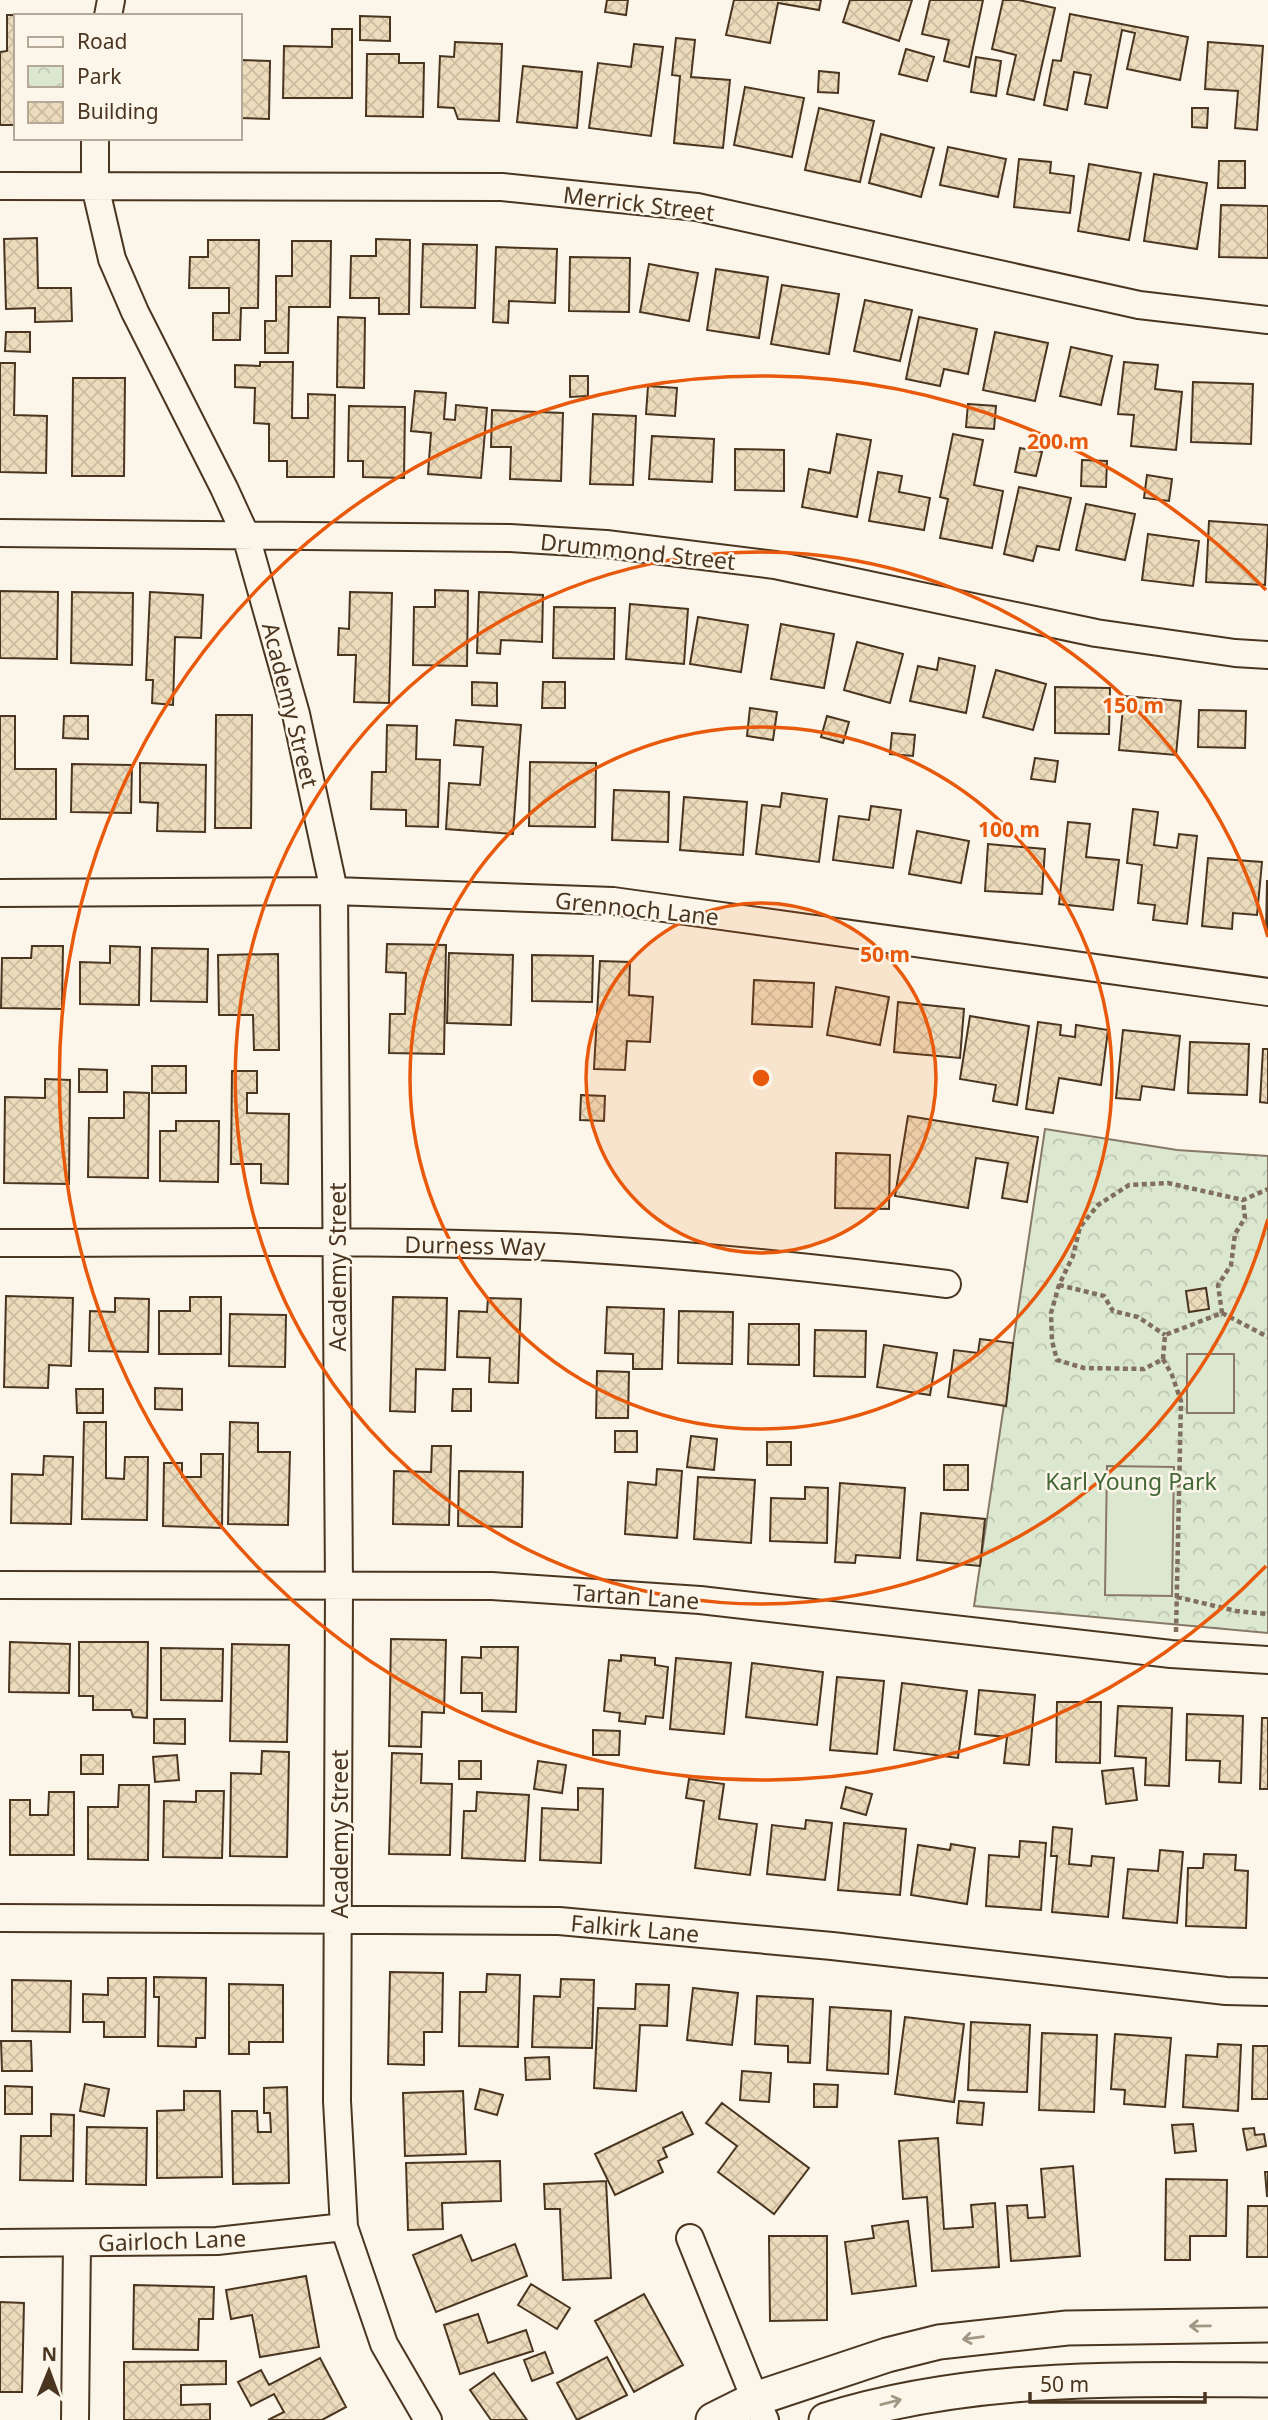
<svg xmlns="http://www.w3.org/2000/svg" width="1268" height="2420" viewBox="0 0 1268 2420" font-family="'Noto Sans',sans-serif">
<style>
.park{fill:url(#park-crowns);stroke:#887966;stroke-width:2}
.pitch{fill:#dce7d0;stroke:#887966;stroke-width:2}
.building{fill:url(#building-cross-hatch);stroke:#4a3520;stroke-width:2}
.lines{fill:none;stroke-linecap:round;stroke-linejoin:round}
.minor-casing{stroke:#4a3520;stroke-width:30}
.major-casing{stroke:#4a3520;stroke-width:37}
.path{stroke:#7f6f5c;stroke-width:4.5;stroke-dasharray:5 3.5;stroke-linecap:butt}
.minor{stroke:#fbf6e9;stroke-width:26}
.major{stroke:#fbf6e9;stroke-width:33}
.oneway{stroke:#a29684}
.ring{fill:none;stroke:#e8590c;stroke-width:3.5}
.labels{text-anchor:middle;dominant-baseline:central;stroke-width:5;stroke-linejoin:round;paint-order:stroke}
.street-label{font-size:23px;fill:#4a3520;stroke:#fbf6e9}
.park-label{font-size:23px;fill:#436837;stroke:#fbf6e9}
.centre{fill:#e8590c;stroke:#fbf6e9;stroke-width:3.5}
.ring-label{font-size:21px;text-anchor:middle;font-weight:bold;fill:#e8590c;stroke:#fbf6e9;stroke-width:5;stroke-linejoin:round;paint-order:stroke}
</style>
<defs>
<pattern id="park-crowns" width="20" height="18" patternUnits="userSpaceOnUse" patternTransform="scale(1.75)"><rect width="20" height="18" fill="#dce7d0"/><path d="M2 6a3 3 0 1 1 6 0M12 15a3 3 0 1 1 6 0" fill="none" stroke="#bec7b2"/></pattern>
<pattern id="building-cross-hatch" width="8" height="8" patternUnits="userSpaceOnUse" patternTransform="scale(1.75)"><rect width="8" height="8" fill="#ecdcbc"/><path d="M0 0l8 8M0 8l8-8" fill="none" stroke="#ccbda1"/></pattern>
</defs>
<rect width="100%" height="100%" fill="#fbf6e9"/>
<path class="park" d="M1045 1129 1177 1150 1268 1156V1633L974 1606Z"/>
<path class="pitch" d="M1187 1354H1234V1413H1187Z
M1107 1466 1174 1467 1172 1596 1105 1595Z"/>
<path class="building" d="M607 0H628L626 15 605 12Z
M734 0H821L819 10 778 3 770 43 726 35Z
M850 0H912L899 41 843 22Z
M930 0H983L969 67 944 61 949 40 922 34Z
M1003 0H1019L1055 8 1034 100 1007 94 1016 55 992 49Z
M1070 14 1188 37 1180 80 1127 69 1135 33 1122 30 1107 108 1085 104 1091 75 1074 72 1067 110 1044 105 1053 60 1061 61Z
M7 15H43L16 16V125H0V52L7 51Z
M360 16 390 17V41L360 40Z
M332 29H352V98H283L284 46 332 47Z
M676 38 695 40 691 77 730 80 723 148 674 143 680 76 672 75Z
M455 42 502 44 499 121 458 119 454 108 438 107 440 56 454 57Z
M1208 42 1263 46 1257 130 1235 128 1238 91 1205 89Z
M634 44 663 47 651 136 589 128 598 63 631 67Z
M906 49 934 57 927 81 899 74Z
M367 54H399V63H424L423 117 366 116Z
M976 57 1001 61 996 96 971 92Z
M240 60 270 61 269 119 240 118Z
M523 66 582 72 577 128 517 122Z
M819 71 839 73 838 93 818 92Z
M745 87 804 98 792 157 734 145Z
M819 108 874 121 860 182 805 170Z
M1192 108H1208L1207 128 1192 127Z
M881 134 934 148 921 197 869 183Z
M948 147 1006 159 998 197 940 185Z
M1019 159 1051 162 1050 173 1074 176 1070 213 1014 207Z
M1219 161H1245V188H1218Z
M1089 164 1141 173 1129 240 1078 231Z
M1154 174 1207 183 1197 249 1144 241Z
M1221 205 1268 206V258L1219 257Z
M37 238 38 288H71L72 321 35 322V308L6 309 4 239Z
M376 239 410 240 409 314H379V298H350L351 256H376Z
M208 240H259L258 308H241L240 340H213V313H229V288H189L190 257H208Z
M292 241H331L330 307H289L288 353H265V321H276V276H292Z
M423 244 477 245 475 308 421 307Z
M496 247 557 249 555 303 509 301 508 323 493 322Z
M570 257 630 258 629 312 569 311Z
M649 264 698 273 689 321 640 312Z
M716 269 768 277 759 338 707 330Z
M782 285 839 294 829 354 771 344Z
M865 300 912 310 900 361 854 351Z
M338 317 365 318 364 388 337 387Z
M919 317 977 329 968 374 944 369 940 386 906 379Z
M6 332H30V352L5 351Z
M995 332 1048 343 1035 401 983 390Z
M1071 347 1112 356 1101 405 1060 396Z
M260 362H293L292 418H308V394L335 395 334 477H287V461H269V424L254 423 255 388 235 387V365L260 366Z
M1124 362 1158 365 1155 389 1182 392 1176 450 1131 446 1134 415 1118 414Z
M0 363H15L14 415 47 416 46 473 0 472Z
M570 376H588V396L570 397Z
M73 378H125L124 476H72Z
M1193 382 1253 384 1251 444 1191 442Z
M648 386 677 388 675 416 646 414Z
M415 391 446 393 444 419 455 420 456 405 487 408 481 478 428 474 431 433 411 431Z
M968 404 996 406 994 429 966 427Z
M349 406 405 407 404 478 363 477V461H348Z
M492 410 563 413 561 481 510 479 511 447H491Z
M593 414 636 416 633 485 590 484Z
M837 434 871 440 857 517 802 507 809 469 830 473Z
M953 434 983 440 974 485 1003 491 992 548 940 538 948 499 940 497Z
M652 436 714 439 712 482 649 479Z
M1020 448 1042 452 1036 476 1015 472Z
M735 449 784 450V491L735 490Z
M1082 460 1107 461 1106 487 1081 486Z
M878 472 902 476 899 492 930 498 924 530 869 521Z
M1147 475 1172 479 1169 501 1144 498Z
M1019 487 1071 498 1059 550 1037 546 1033 561 1004 554Z
M1086 504 1135 514 1125 560 1076 550Z
M1209 521 1268 525 1265 585 1206 582Z
M1148 534 1199 541 1193 586 1142 580Z
M435 590 468 591 467 666 413 665 414 607H435Z
M0 591 58 592 57 659 0 658Z
M72 592 133 593 132 665 71 663Z
M150 592 203 595 201 638 175 637 173 705 152 703 153 680H146Z
M350 592 392 593 389 703 354 702 356 655H338L339 628 349 629Z
M479 592 543 595 542 642 501 640 500 654 477 653Z
M630 604 688 609 684 664 626 659Z
M554 607 615 608 614 659 553 658Z
M698 617 748 625 741 672 690 664Z
M781 624 834 634 824 688 771 679Z
M857 642 903 654 890 703 844 690Z
M939 658 975 666 966 713 910 701 918 666 937 670Z
M996 670 1046 684 1033 730 983 717Z
M472 682 497 683V706L472 705Z
M543 682H565V708H542Z
M1055 687 1110 688 1109 734 1055 733Z
M1124 696 1181 701 1176 755 1119 750Z
M750 708 777 712 773 740 747 736Z
M1199 710 1246 711 1245 748 1198 747Z
M216 715H252L251 828H215Z
M0 716H15V769H56V819H0Z
M64 716H88V739L63 738Z
M827 716 849 722 843 743 821 737Z
M456 720 521 725 513 834 446 829 449 783 480 785 483 747 454 745Z
M387 725 417 726 416 759 440 760 438 827 406 826V810L371 809 372 772H386Z
M892 733 915 735 913 756 890 754Z
M1035 758 1058 761 1055 782 1031 779Z
M530 762 596 763 595 827 529 826Z
M140 763 206 765 205 832 157 831 158 803 140 802Z
M72 764 132 765 131 813 71 812Z
M614 790 669 792 668 842 612 840Z
M782 793 827 799 819 862 756 854 762 805 780 807Z
M684 797 747 802 743 855 680 850Z
M871 806 901 810 893 868 833 860 839 816 869 820Z
M1133 809 1158 812 1154 845 1177 848 1179 834 1197 836 1187 924 1153 920 1155 905 1138 903 1142 865 1127 863Z
M1068 822 1090 824 1086 857 1119 860 1113 910 1059 904Z
M917 831 969 841 961 883 909 874Z
M988 844 1045 849 1042 894 985 891Z
M1208 858 1262 862 1257 915 1233 913 1232 929 1202 926Z
M1267 881H1268V933H1266Z
M387 944 446 945 444 1054 389 1053 390 1014H405L406 973 386 972Z
M32 946H63L62 1009 1 1008 2 958H31Z
M110 946 140 947 139 1005 80 1004V962L110 963Z
M152 948 208 949 207 1002 151 1001Z
M449 953 513 955 511 1025 447 1023Z
M278 954 279 1050H254L253 1015H219L218 955Z
M532 955 593 956 592 1002 532 1001Z
M600 961 630 962 629 995 653 997 650 1042 627 1041 625 1070 594 1069Z
M754 980 814 983 812 1027 752 1024Z
M836 987 889 997 880 1045 827 1035Z
M898 1002 964 1009 960 1058 894 1052Z
M970 1016 1029 1026 1017 1105 993 1101 996 1085 960 1079Z
M1038 1022 1061 1025 1060 1035 1075 1037 1076 1025 1108 1030 1101 1085 1059 1078 1053 1113 1026 1109Z
M1123 1030 1180 1036 1174 1090 1142 1086 1140 1100 1116 1098Z
M1190 1042 1249 1044 1247 1095 1188 1093Z
M1263 1049H1268V1103L1260 1102Z
M152 1066H186V1093H152Z
M79 1069 107 1070V1092H79Z
M232 1071H257V1093H247V1113L289 1114 288 1184 261 1183V1164H231Z
M45 1079 70 1080 69 1184 4 1183 5 1097 45 1098Z
M124 1092 149 1093 148 1178 88 1177 89 1118H124Z
M581 1095 605 1096 604 1121 580 1120Z
M908 1116 1038 1137 1027 1202 1002 1198 1008 1163 976 1158 968 1208 895 1196Z
M176 1121H219L218 1182 160 1181V1131H176Z
M836 1153 890 1155 889 1209 835 1208Z
M1206 1288 1209 1309 1189 1312 1186 1291Z
M6 1296 73 1298 71 1366 49 1365 48 1388 4 1387Z
M190 1297H221V1354H159V1311H190Z
M393 1297 447 1298 445 1370 416 1369 415 1412 390 1411Z
M115 1298 149 1299 148 1352 89 1351 90 1311 115 1312Z
M488 1298 521 1299 518 1383 489 1382 490 1358 457 1357 459 1311 487 1312Z
M607 1307 664 1309 662 1369H633V1354L605 1353Z
M679 1311 733 1312 732 1364 678 1363Z
M230 1314 286 1315 285 1367 229 1366Z
M749 1324H799V1365L748 1364Z
M815 1330 866 1331 865 1377 814 1376Z
M980 1339 1013 1343 1006 1406 948 1397 954 1350 978 1353Z
M884 1345 937 1353 930 1395 877 1387Z
M597 1371 629 1372 628 1418H596Z
M155 1388 182 1389V1410L155 1409Z
M76 1389H103V1413H77Z
M453 1389H471V1411H452Z
M84 1422H106V1478L124 1479 125 1457H148L147 1520 82 1519Z
M230 1422 258 1423V1452H290L288 1525 228 1524Z
M615 1431H637V1452H615Z
M691 1436 717 1439 714 1470 687 1467Z
M767 1442H791V1465H767Z
M432 1446H451L449 1525 393 1524 394 1471 431 1472Z
M201 1454H223L222 1528 163 1526 164 1463H182V1477H201Z
M44 1456 73 1457 71 1524 11 1523 12 1474 43 1475Z
M944 1465H968V1490H944Z
M657 1469 682 1471 677 1538 625 1534 628 1482 656 1485Z
M459 1471 523 1472 522 1527 458 1526Z
M698 1477 755 1480 751 1543 694 1539Z
M840 1483 905 1488 900 1558 856 1555 855 1563 835 1562Z
M805 1487 828 1488 827 1543 770 1541 771 1498 805 1499Z
M921 1513 985 1519 980 1566 917 1560Z
M391 1639 446 1640 444 1713 422 1712 421 1747 389 1746Z
M10 1642 70 1644 69 1693 9 1692Z
M79 1642H148L147 1718 133 1717 131 1710H93V1696H79Z
M232 1644 289 1645 287 1742 230 1741Z
M481 1647H518L516 1712 482 1711V1693H461L462 1657 481 1658Z
M161 1648 223 1649 222 1701 161 1700Z
M621 1655 655 1658V1665L668 1667 663 1718 646 1716 645 1724 619 1721 620 1713 604 1711 609 1660 621 1661Z
M676 1658 731 1663 724 1734 670 1729Z
M752 1663 823 1672 817 1725 746 1717Z
M837 1677 884 1681 877 1754 830 1750Z
M902 1683 967 1691 958 1758 894 1750Z
M979 1690 1035 1695 1029 1765 1004 1763 1007 1737 975 1734Z
M1057 1702H1101L1100 1763 1056 1762Z
M1118 1706 1172 1708 1169 1786 1145 1785 1146 1758 1115 1756Z
M1187 1714 1243 1716 1241 1783 1219 1782 1220 1761 1186 1760Z
M1262 1718H1268V1789H1260Z
M154 1719H185V1744L154 1743Z
M593 1730 620 1731 619 1755H593Z
M262 1751 289 1752 287 1857 230 1856 231 1773 261 1774Z
M392 1753 422 1754 421 1783 452 1784 450 1855 389 1854Z
M81 1755H103V1774H81Z
M177 1755 179 1780 155 1782 153 1757Z
M459 1761H481V1779H459Z
M538 1761 566 1765 562 1793 534 1789Z
M1133 1768 1137 1800 1106 1804 1102 1771Z
M689 1779 724 1784 719 1819 757 1824 750 1875 695 1868 704 1801 686 1798Z
M119 1785H149L148 1860 88 1859V1807H118Z
M846 1787 872 1794 866 1815 841 1808Z
M578 1788 603 1789 601 1863 540 1860 542 1808 578 1810Z
M196 1791H224L222 1858 163 1857 164 1801 196 1802Z
M49 1792H74V1855H10V1800H30V1815H48Z
M477 1792 529 1795 525 1861 462 1858 464 1811H476Z
M806 1820 832 1823 825 1880 767 1874 772 1825 805 1829Z
M844 1823 906 1829 900 1895 838 1890Z
M1053 1827 1072 1829 1069 1864 1091 1866 1092 1856 1114 1858 1108 1917 1052 1912 1057 1856H1051Z
M1020 1841 1046 1843 1041 1910 986 1906 989 1855 1019 1857Z
M951 1844 975 1848 967 1904 911 1895 918 1845 950 1850Z
M1160 1850 1183 1852 1177 1923 1123 1918 1128 1869 1158 1871Z
M1204 1854 1236 1855 1235 1870 1248 1871 1246 1928 1186 1926 1188 1868H1203Z
M390 1972 443 1973 442 2032H424V2065L388 2064Z
M487 1974 520 1975 518 2047 459 2046 460 1992H486Z
M154 1977 206 1978 205 2038H196V2047L158 2046 159 1997H154Z
M108 1978H146L145 2037H104V2022H83V1994L108 1995Z
M561 1979 594 1980 592 2048 532 2047 534 1996 560 1997Z
M12 1980 71 1981 70 2032 12 2031Z
M229 1984 283 1985V2042H249V2054H229Z
M636 1984 669 1985 667 2026 640 2025 636 2091 594 2088 598 2008 635 2009Z
M693 1988 738 1993 732 2045 687 2040Z
M757 1996 813 1999 810 2063 788 2062V2046L755 2044Z
M830 2007 891 2011 888 2074 827 2070Z
M905 2017 964 2024 954 2102 895 2094Z
M971 2022 1030 2025 1027 2092 968 2090Z
M1042 2033 1097 2035 1094 2112 1039 2110Z
M1115 2034 1171 2038 1165 2107 1124 2104 1125 2090 1111 2089Z
M1 2041H31L32 2071H2Z
M1218 2044 1241 2045 1238 2111 1183 2107 1186 2055 1217 2057Z
M1253 2046H1268V2099H1252Z
M549 2057 550 2079 526 2080 525 2058Z
M742 2071 771 2073 769 2102 740 2100Z
M85 2084 109 2089 104 2116 80 2111Z
M814 2084 838 2085 837 2107H814Z
M5 2086 32 2087V2114H5Z
M287 2087 289 2183 233 2184 232 2111H257L258 2132H271L270 2113H264V2088Z
M480 2089 503 2095 497 2115 475 2109Z
M184 2091H220L222 2177 157 2178V2111L184 2110Z
M463 2091 466 2154 405 2156 403 2093Z
M959 2101 984 2103 982 2125 957 2123Z
M722 2103 809 2168 774 2214 718 2172 737 2146 706 2123Z
M682 2112 693 2134 663 2148 667 2157 658 2161 663 2172 615 2195 595 2154Z
M51 2114 74 2115 73 2181 20 2180 21 2136H51Z
M1193 2124 1196 2151 1175 2153 1172 2125Z
M87 2127 147 2128 146 2185 86 2184Z
M1254 2128 1255 2135 1264 2134 1266 2146 1247 2150 1243 2129Z
M938 2138 944 2229 973 2227 971 2205 995 2203 999 2267 932 2271 927 2197 903 2199 899 2141Z
M500 2161 501 2201 442 2203 443 2229 408 2230 406 2163Z
M1073 2166 1080 2256 1011 2261 1007 2206 1027 2205 1028 2218 1045 2217 1041 2169Z
M1265 2172H1268V2196H1267Z
M1166 2179 1227 2180 1226 2236H1190V2260H1165Z
M606 2181 611 2278 563 2280 560 2209H545L544 2184Z
M1248 2206H1268V2257H1247Z
M908 2221 916 2286 852 2294 845 2242 874 2238 872 2226Z
M461 2235 472 2261 515 2244 527 2276 436 2312 413 2255Z
M769 2236H827V2320L770 2321Z
M306 2276 319 2347 260 2357 252 2315 231 2319 226 2290Z
M531 2284 570 2308 557 2329 518 2305Z
M134 2285 214 2287 213 2319H199L198 2350 133 2349Z
M644 2294 683 2365 634 2392 595 2321Z
M0 2302 24 2303 22 2392H0Z
M478 2314 488 2343 526 2330 533 2351 460 2374 444 2325Z
M545 2352 553 2373 532 2381 524 2360Z
M607 2357 627 2395 577 2420 557 2383Z
M320 2358 346 2407 322 2420H268L284 2412 274 2394 251 2406 238 2382 261 2370 269 2385Z
M226 2361V2384L181 2385V2405L210 2404V2420H124V2362Z
M494 2373 527 2420H491L470 2390Z"/>
<g class="lines">
<defs>
<path id="minor" d="M108 16 111 0
M95 138V186L112 259 135 312 224 488 246 536 296 714 334 891 339 1586 337 2101 344 2227 384 2344 428 2420
M0 186 502 187 697 207 1139 305 1268 320
M0 533 510 538 606 544 775 565 1096 633 1235 653 1268 655
M0 893 334 891 613 901 1268 992
M0 1243C185 1243 371 1239 557 1247 687 1254 818 1268 947 1284
M0 1585 492 1586 700 1600 1171 1654 1268 1660
M0 1918 559 1921 832 1946 1226 1991 1268 1992
M690 2238 755 2399 765 2420
M0 2243 217 2241 344 2227
M75 2420 77 2243"/>
<path id="major" d="M713 2420 755 2399 887 2355 939 2342 1067 2328 1268 2325
M826 2420C969 2375 1119 2379 1268 2380"/>
</defs>
<use href="#minor" class="minor-casing"/>
<use href="#major" class="major-casing"/>
<path class="path" d="M1059 1285 1104 1296 1113 1311 1138 1317 1165 1335
M1222 1313 1268 1337
M1163 1359 1165 1335 1222 1313 1218 1285 1231 1265 1235 1234 1245 1218 1243 1200
M1177 1597 1236 1611 1268 1614
M1176 1632 1181 1401 1172 1375 1163 1359 1144 1369 1084 1368 1057 1360 1052 1341 1051 1313 1059 1285 1073 1256 1080 1227 1098 1205 1129 1185 1168 1183 1243 1200 1268 1189"/>
<use href="#minor" class="minor"/>
<use href="#major" class="major"/>
</g>
<defs><path id="oneway-shaft" d="M-6 0H5M1.5-3L5.5 0L1.5 3" fill="none" stroke-width="1.6" stroke-linecap="round" stroke-linejoin="round" transform="scale(1.75)"/></defs>
<g class="oneway">
<use href="#oneway-shaft" transform="translate(1200 2326) rotate(179)"/>
<use href="#oneway-shaft" transform="translate(973 2338) rotate(172)"/>
<use href="#oneway-shaft" transform="translate(891 2402) rotate(-14)"/>
</g>
<circle cx="761" cy="1078" r="175" fill="#e8590c" fill-opacity=".12"/>
<g class="ring">
<circle cx="761" cy="1078" r="175"/>
<circle cx="761" cy="1078" r="351"/>
<path d="M1268 1219A526 526 0 1 1 1268 937"/>
<path d="M1266 1566A702 702 0 1 1 1266 590"/>
</g>
<g class="labels">
<g class="street-label">
<text transform="translate(639 203) rotate(7)">Merrick Street</text>
<text transform="translate(638 551) rotate(6)">Drummond Street</text>
<text transform="translate(291 705) rotate(76)">Academy Street</text>
<text transform="translate(637 908) rotate(6)">Grennoch Lane</text>
<text transform="translate(475 1245) rotate(1)">Durness Way</text>
<text transform="translate(337 1267) rotate(-90)">Academy Street</text>
<text transform="translate(636 1596) rotate(4)">Tartan Lane</text>
<text transform="translate(339 1834) rotate(-90)">Academy Street</text>
<text transform="translate(635 1928) rotate(5)">Falkirk Lane</text>
<text transform="translate(172 2240) rotate(-2)">Gairloch Lane</text>
</g>
<g class="park-label">
<text x="1131" y="1481">Karl Young Park</text>
</g>
</g>
<circle cx="761" cy="1078" r="10" class="centre"/>
<g class="ring-label">
<text x="1058" y="449">200 m</text>
<text x="1133" y="713">150 m</text>
<text x="1009" y="837">100 m</text>
<text x="885" y="962">50 m</text>
</g>
<rect x="14" y="14" width="228" height="126" fill="#fbf6e9" stroke="#b4a999" stroke-width="2"/>
<rect x="28" y="37" width="35" height="10" fill="#fbf6e9" stroke="#b4a999" stroke-width="2"/>
<text x="77" y="49" font-size="21" fill="#4a3520">Road</text>
<rect x="28" y="66" width="35" height="21" fill="url(#park-crowns)" stroke="#b4a999" stroke-width="2"/>
<text x="77" y="84" font-size="21" fill="#4a3520">Park</text>
<rect x="28" y="102" width="35" height="21" fill="url(#building-cross-hatch)" stroke="#b4a999" stroke-width="2"/>
<text x="77" y="119" font-size="21" fill="#4a3520">Building</text>
<g transform="translate(49 2371) rotate(1)" stroke="#fbf6e9" stroke-width="5" paint-order="stroke">
<path d="M0-5L12 26L0 18L-12 26Z" fill="#4a3520"/>
<text y="-10" font-size="19" font-weight="bold" text-anchor="middle" fill="#4a3520">N</text>
</g>
<path d="M1030 2392v10h175v-10" fill="none" stroke="#4a3520" stroke-width="3.5"/>
<text x="1040" y="2392" font-size="21" fill="#4a3520" stroke="#fbf6e9" stroke-width="5" paint-order="stroke">50 m</text>
</svg>
